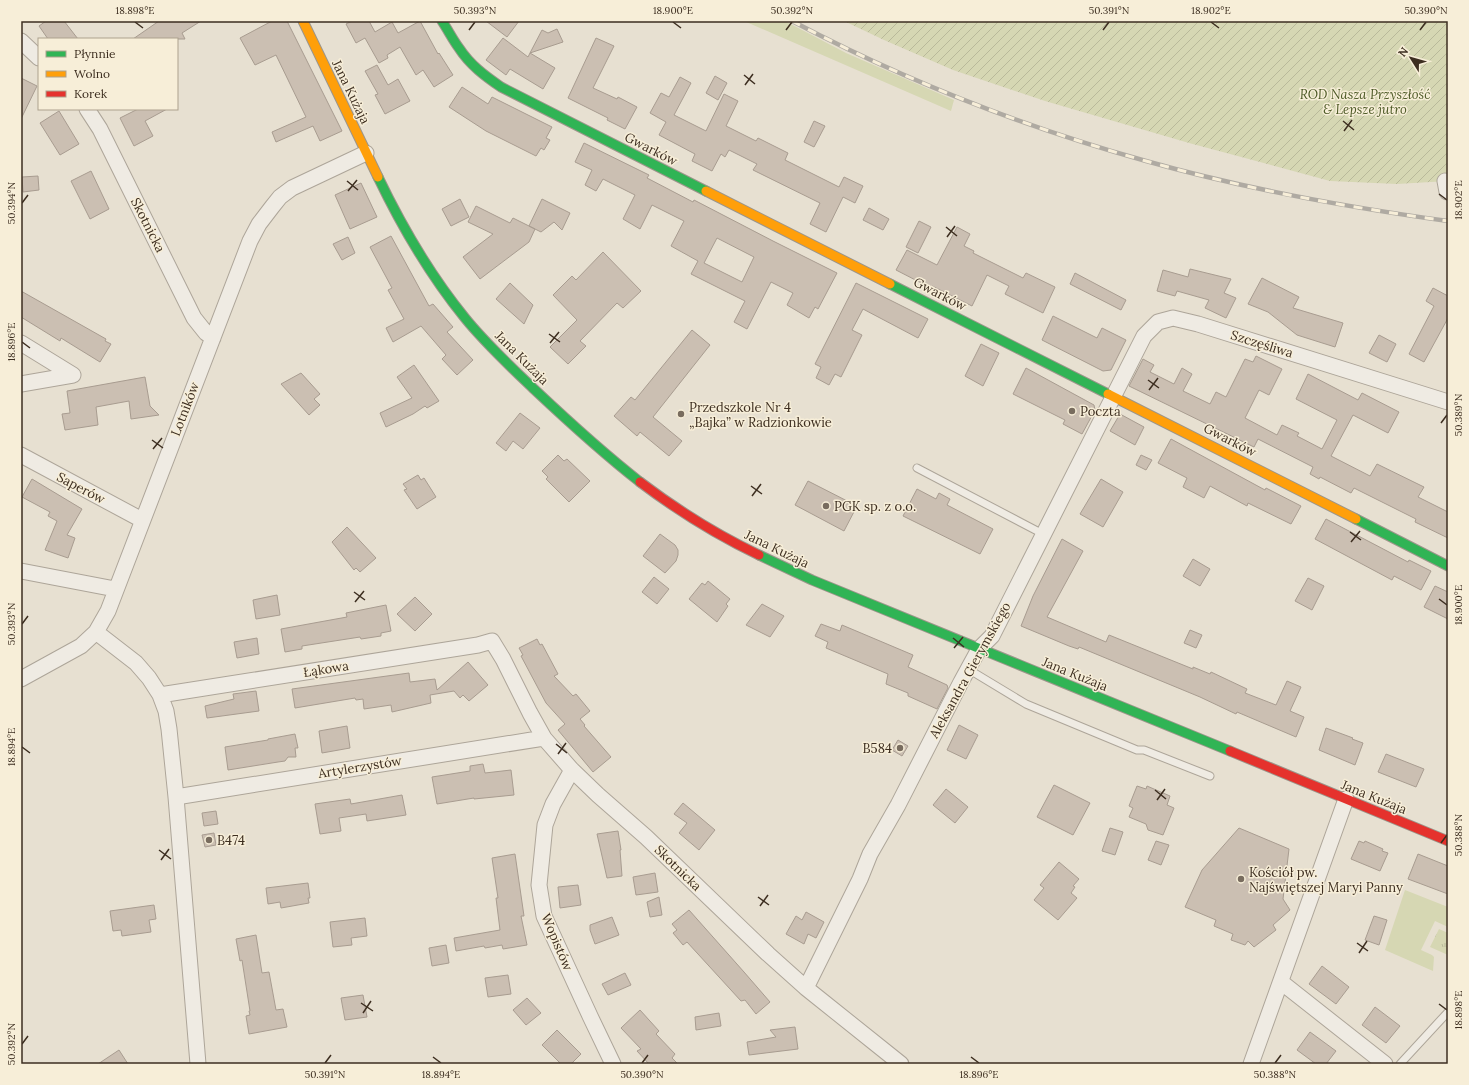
<svg xmlns="http://www.w3.org/2000/svg" width="1469" height="1085" viewBox="0 0 1469 1085" font-family="Lora,serif">
<style>
.grass{fill:#d6d7b3}
.park{fill:url(#park-tufts)}
.garden{fill:url(#garden-furrows)}
.building{fill:#cbbfb2;stroke:#a89c90;fill-rule:evenodd}
.lines{fill:none;stroke-linecap:round;stroke-linejoin:round}
.lane-casing{stroke:#ada599;stroke-width:9}
.street-casing{stroke:#ada599;stroke-width:17}
.fast-casing{stroke:#9c958a;stroke-width:11}
.slow-casing{stroke:#9c958a;stroke-width:11}
.jam-casing{stroke:#9c958a;stroke-width:11}
.lane{stroke:#efebe3;stroke-width:7}
.street{stroke:#efebe3;stroke-width:15}
.fast{stroke:#30b455;stroke-width:9}
.slow{stroke:#ff9f0a;stroke-width:9}
.jam{stroke:#e5322d;stroke-width:9}
.rail-casing{stroke:#afaaa2;stroke-width:4.5}
.rail{stroke:#f7eed8;stroke-width:3;stroke-dasharray:9;stroke-linecap:butt}
.ticks{fill:none;stroke:#3d2e20;stroke-width:1.5}
.poi-dot{fill:#786c5e;stroke:#f7eed8;stroke-width:1.5}
.labels{text-anchor:middle;dominant-baseline:central;stroke-width:3;stroke-linejoin:round;paint-order:stroke}
.street-label{font-size:13px;fill:#3d2e20;stroke:#f7eed8}
.park-label{font-size:13px;font-style:italic;fill:#4d5a26;stroke:#f7eed8}
.poi-label{font-size:13px;fill:#3d2e20;stroke:#f7eed8;text-anchor:start}
.neatline{fill:none;stroke:#3d2e20;stroke-width:1.5}
.ticks-label{font-size:10px;text-anchor:middle;fill:#3d2e20}
</style>
<defs>
<pattern id="park-tufts" width="24" height="20" patternUnits="userSpaceOnUse"><rect width="24" height="20" fill="#d6d7b3"/><path d="M3 7l-1-3M5 7V3M7 7l1-3M15 17l-1-3M17 17v-4M19 17l1-3" fill="none" stroke="#b9b99a"/></pattern>
<pattern id="garden-furrows" width="10" height="10" patternUnits="userSpaceOnUse"><rect width="10" height="10" fill="#d6d7b3"/><path d="M-1 1l2-2M0 10L10 0M9 11l2-2" fill="none" stroke="#b9b99a"/></pattern>
</defs>
<rect width="100%" height="100%" fill="#e7e0d1"/>
<path class="grass" d="M744 21H785L846 53 954 100 951 111Z
M1405 890 1448 907V927L1435 921 1421 950 1432 955 1434 957 1433 971 1385 950Z"/>
<path class="park" d="M1439 929 1448 933V955L1430 947Z"/>
<path class="garden" d="M844 21H1448V181L1397 184 1330 181 1189 143 1045 101 953 70 884 40Z"/>
<path class="building" d="M46 21H64L78 39H48L39 26Z
M159 21H201L182 33 185 39H133Z
M272 21H287L342 131 320 141 313 126 276 142 272 132 306 117 276 55 255 65 240 38Z
M352 21H369L375 32 392 22 398 33 420 21 438 54 439 53 453 75 434 87 423 70 416 75 400 47 387 55 388 58 379 63 365 38 356 43 346 24Z
M486 21H519L507 37Z
M557 29 563 42 530 53 542 30 548 33Z
M503 38 528 57 530 53 555 68 543 89 510 69 506 75 486 60Z
M596 38 614 46 593 88 617 99 618 97 637 107 625 129 607 120 608 118 568 98Z
M377 65 388 85 398 79 410 101 385 114 375 95 378 94 365 71Z
M715 76 727 83 718 100 706 93Z
M680 77 691 83 674 115 706 131 724 94 738 101 726 126 756 141 758 138 788 153 785 160 839 187 844 177 863 186 855 203 843 197 826 232 810 224 820 203 753 170 757 164 729 150 725 157 721 154 712 171 692 161 695 154 659 135 666 122 650 113 661 93 669 97Z
M21 78 37 86 21 119Z
M462 87 488 104 492 97 552 127 546 138 550 140 544 150 541 148 536 156 486 131 449 107Z
M138 109H167L145 121 153 136 134 146 120 118Z
M59 111 79 144 60 155 40 123Z
M814 121 825 126 814 147 804 142Z
M584 143 649 175 647 178 693 202 694 200 773 241 837 273 818 309 815 307 809 318 787 305 793 293 771 282 747 329 734 322 745 301 691 274 698 261 671 246 684 221 652 205 640 229 623 219 635 195 603 179 596 191 585 185 592 170 575 162ZM717 238 754 257 742 282 704 263Z
M91 171 109 209 90 219 71 181Z
M38 176 39 190 23 192 22 177Z
M361 183 377 217 350 229 335 195Z
M460 199 469 217 451 226 442 209Z
M542 199 570 213 562 230 554 222 541 232 529 226Z
M476 206 510 223 513 218 535 229 529 242 480 279 463 257 493 234 468 222Z
M869 208 889 219 883 230 863 220Z
M919 221 931 227 918 253 906 247Z
M957 227 970 234 964 246 974 251 973 253 1023 278 1026 273 1055 287 1043 313 1005 294 1009 286 987 275 972 306 932 286 931 288 896 270 907 250 937 265Z
M391 236 429 306 433 304 453 327 447 332 473 360 457 375 442 359 446 355 421 326 393 342 386 328 404 319 388 290 392 288 370 247Z
M348 237 355 253 342 260 333 244Z
M603 252 641 291 623 308 617 303 580 341 586 346 568 364 550 347 577 320 553 295 572 276 576 280Z
M1190 269 1231 279 1224 293 1236 298 1226 318 1205 308 1209 300 1177 291 1175 296 1157 291 1163 270 1188 277Z
M1075 273 1126 300 1121 310 1070 284Z
M1262 278 1299 297 1293 308 1343 323 1335 347 1297 335 1268 312 1248 304Z
M510 283 533 305 524 324 496 299Z
M856 283 928 319 918 338 863 309 852 330 862 335 841 377 835 374 829 385 816 378 821 367 815 364Z
M1433 288 1448 296V318L1424 362 1409 354 1434 306 1426 301Z
M21 291 106 339 105 341 111 344 100 362 61 338 60 341 21 317Z
M1053 316 1097 338 1102 328 1126 340 1111 370 1103 371 1042 340Z
M692 330 710 345 653 417 682 441 669 456 640 432 637 436 614 416 631 397 635 400Z
M1379 335 1396 344 1387 362 1369 353Z
M981 344 999 353 983 386 965 376Z
M1256 356 1282 369 1269 395 1259 390 1245 418 1277 435 1282 425 1299 433 1297 436 1322 449 1337 420 1296 399 1308 374 1358 400 1362 393 1399 412 1388 433 1353 415 1331 456 1370 476 1377 464 1424 487 1418 497 1448 512V538L1415 522 1416 519 1354 488 1351 493 1320 477 1319 479 1310 474 1313 467 1258 439 1254 447 1129 386 1143 359 1154 365 1150 372 1174 384 1182 368 1192 374 1183 391 1210 404 1216 392 1226 397 1245 359 1253 362Z
M414 365 439 401 427 408 425 406 413 414 386 427 380 413 412 398 397 377Z
M1026 368 1094 405 1095 410 1082 434 1063 424 1065 420 1013 394Z
M301 373 320 394 314 399 320 405 309 415 281 384Z
M145 377 150 406 159 415 131 419 129 401 96 407 98 425 65 430 62 414 70 413 67 391Z
M520 413 540 428 523 449 513 441 506 451 496 443Z
M1120 414 1144 427 1135 445 1110 431Z
M1171 439 1265 490 1266 488 1301 506 1291 524 1248 503 1247 506 1210 486 1204 498 1183 487 1187 478 1158 463Z
M558 455 564 461 567 459 590 481 569 502 546 479 548 477 542 471Z
M1141 455 1152 460 1146 470 1136 465Z
M418 475 421 480 424 478 436 497 417 509 404 490 407 489 403 484Z
M32 479 82 509 67 535 75 538 68 558 45 550 57 521 48 516 50 512 22 497Z
M1101 479 1123 492 1103 527 1080 514Z
M808 481 857 506 844 531 795 505Z
M917 489 936 499 939 493 950 499 947 505 993 529 980 554 903 516Z
M1326 519 1408 562 1409 560 1431 571 1421 590 1394 576 1392 580 1315 539Z
M347 527 376 558 360 572 356 568 354 570 332 542Z
M660 534 675 545 678 550V555L676 561 665 573 643 556Z
M1062 539 1083 551 1047 617 1106 642 1109 635 1193 669V667L1210 674 1211 672 1247 689 1245 693 1276 705 1287 681 1301 687 1290 711 1304 717 1296 737 1237 712 1236 714 1200 697 1079 647 1078 649 1069 646 1021 626 1033 596Z
M1193 559 1210 569 1200 586 1183 576Z
M654 577 669 589 657 604 642 592Z
M1308 578 1324 586 1312 610 1295 601Z
M708 581 730 599 726 604 728 606 717 622 689 599 702 583 705 585Z
M1435 586 1448 592V619L1424 607Z
M277 595 280 615 256 619 253 600Z
M415 597 432 614 415 631 397 614Z
M762 604 784 616 770 637 746 625Z
M386 605 391 631 381 633V636L361 639 360 637 302 646V649L285 652 281 629 347 617 346 613Z
M821 624 840 631 842 625 913 655 908 667 947 685 948 688 937 709 908 696V693L886 684 888 674 826 648 828 642 815 636Z
M1190 630 1202 635 1196 648 1184 643Z
M257 638 259 654 237 658 234 642Z
M537 639 540 645 542 644 558 674 554 676 573 696 576 694 590 711 580 719 585 725 584 726 611 757 593 772 558 730 565 724 546 703 521 656 523 655 519 648Z
M468 662 488 685 469 701 463 695 460 698 454 691 430 695 431 703 392 712 391 705 364 709 363 699 356 700 355 698 295 708 292 689 409 673 410 682 435 679 437 690Z
M256 691 259 711 207 718 205 706 234 699 233 694Z
M959 725 978 735 966 759 947 750Z
M347 726 350 748 322 753 319 731Z
M1326 728 1353 738 1352 739 1363 743 1355 765 1319 750Z
M295 734 298 748H295L296 757H288L285 761 278 762 228 770 225 747 268 740V739Z
M898 740 908 746 902 756 892 750Z
M1386 754 1424 769 1416 787 1378 772Z
M483 764 485 773 511 770 514 795 474 799V798L437 804 432 777 470 771V766Z
M1054 785 1090 803 1073 835 1037 817Z
M1137 786 1146 789 1147 786 1170 796 1167 805 1174 808 1163 835 1148 830 1146 824 1129 817 1133 808 1129 806Z
M946 789 968 807 955 823 933 805Z
M402 795 406 815 367 821 366 814 339 818 341 831 320 834 315 804 350 799 351 804Z
M683 803 715 830 699 850 679 833 687 823 674 814Z
M216 811 218 824 204 826 202 813Z
M1110 828 1123 832 1115 855 1102 851Z
M1239 828 1289 849 1283 899 1290 910 1273 925 1276 930 1254 947 1248 941 1245 945 1231 940 1233 934 1214 926 1216 920 1185 907 1202 870Z
M618 831 621 850H620L622 876 607 878 597 834Z
M214 833 216 845 205 847 202 835Z
M1156 841 1169 845 1161 865 1148 860Z
M1359 841 1364 843 1365 841 1383 849 1382 851 1388 853 1380 871 1351 859Z
M515 854 524 916H521L527 945 503 949 502 945 485 948 484 946 456 951 454 938 500 930 496 898H498L492 858Z
M1418 854 1448 866V894L1408 879Z
M1059 862 1079 879 1073 886 1075 887 1071 893 1077 898 1058 920 1034 900 1044 888 1040 885Z
M655 873 658 892 636 895 633 877Z
M308 883 310 898H308L309 903 281 908 280 902 268 904 266 888Z
M578 885 581 905 560 908 558 887Z
M659 897 662 915 650 917 647 902Z
M154 905 156 919 149 920 151 932 122 936 121 930 113 931 110 911Z
M689 910 744 972 770 1002 756 1014 745 1000 741 1001 687 942 683 945 673 933 677 930 672 924Z
M806 912 824 922 816 938 808 934 804 944 786 934 796 916 802 920Z
M1374 916 1387 920 1379 945 1365 940Z
M612 917 619 935 595 944 590 930V925Z
M365 918 367 936 351 938 352 945 333 947 330 922Z
M256 935 262 973 269 972 276 1010 283 1009 287 1027 249 1034 246 1016 250 1015 249 1011H250L242 960 240 961 236 939Z
M446 945 449 963 432 966 429 948Z
M1322 966 1349 987 1336 1004 1309 984Z
M625 973 631 985 608 995 602 984Z
M508 975 511 994 488 997 485 978Z
M363 995 367 1017 345 1020 341 998Z
M527 998 541 1013 526 1025 513 1010Z
M1375 1007 1400 1026 1386 1043 1362 1025Z
M640 1010 659 1031 656 1034 675 1054 672 1058 678 1064H649L637 1051 641 1049 621 1028Z
M719 1013 721 1026 696 1030 695 1017Z
M795 1027 798 1049 749 1055 747 1042 776 1037 770 1030Z
M557 1030 581 1054 571 1064H561L542 1045Z
M1310 1032 1336 1051 1326 1064H1316L1297 1050Z
M119 1050 128 1064H98Z"/>
<g class="lines">
<defs>
<path id="lane" d="M917 468 1043 534
M968 669 1026 704 1137 750H1144L1210 776
M1400 1064 1448 1012"/>
<path id="street" d="M21 41 39 58
M87 109 100 129 194 318 206 333 213 338
M1445 181 1447 192H1448
M21 343 73 375
M21 384 73 375
M21 455 142 520
M21 571 115 589
M96 632 136 663 149 678 160 695 166 711 169 729 176 797 198 1064
M21 679 81 646 96 632 108 611 250 241 259 224 272 207 280 197 292 188 366 153
M160 695 478 645 492 641 503 659 530 713 544 738 572 770 598 795 646 837 768 954 806 988 901 1064
M572 770 553 804 545 825 539 885 544 916 590 1016 613 1064
M176 797 544 738
M1281 982 1385 1064
M806 988 860 879 870 854 898 805 961 682 979 649 992 636 1144 336 1158 322 1173 318 1198 324 1448 402
M1251 1064 1346 799"/>
<path id="fast" d="M442 21C448 30 453 40 459 48 470 65 485 76 501 87L706 191
M378 177C402 227 430 275 465 318 486 344 511 367 535 390 569 422 603 453 640 482
M890 284 1108 394
M1356 519 1448 566
M759 555 812 580 1230 751"/>
<path id="slow" d="M303 21 378 177
M706 191 890 284
M1108 394 1356 519"/>
<path id="jam" d="M640 482C677 510 717 535 759 555
M1230 751 1448 841"/>
</defs>
<use href="#lane" class="lane-casing"/>
<use href="#street" class="street-casing"/>
<use href="#fast" class="fast-casing"/>
<use href="#slow" class="slow-casing"/>
<use href="#jam" class="jam-casing"/>
<use href="#lane" class="lane"/>
<use href="#street" class="street"/>
<use href="#fast" class="fast"/>
<use href="#slow" class="slow"/>
<use href="#jam" class="jam"/>
<defs>
<path id="rail" d="M792 21C904 80 1024 127 1146 161 1245 189 1346 207 1448 221"/>
</defs>
<use href="#rail" class="rail-casing"/>
<use href="#rail" class="rail"/>
</g>
<path class="ticks" d="M135 22 143 28M673 22 681 28M1211 22 1219 28M469 30 475 22M786 30 792 22M1103 30 1109 22M1420 30 1426 22M744 75 755 84M745 85 753 74M1343 121 1354 130M1344 131 1352 120M347 181 358 190M348 191 357 180M1439 194 1447 200M22 203 28 195M946 227 957 236M947 237 955 226M549 334 560 342M22 342 30 348M550 343 559 332M1148 380 1159 388M1149 390 1158 378M1441 423 1447 415M152 440 163 448M153 449 162 438M751 486 762 494M752 496 761 484M1350 532 1361 540M1351 542 1360 531M354 592 365 600M1439 599 1447 605M355 602 364 591M22 624 28 616M953 638 964 647M954 648 963 637M556 744 567 753M22 747 30 753M558 754 566 743M1155 790 1166 799M1157 800 1165 789M1441 843 1447 835M159 850 171 859M161 860 169 849M758 897 769 905M760 906 768 895M1357 943 1368 951M1359 953 1367 941M361 1003 373 1011M1439 1004 1447 1010M363 1013 371 1001M22 1044 28 1036M433 1057 441 1063M971 1057 979 1063M325 1063 331 1055M642 1063 648 1055M1275 1063 1281 1055"/>
<g class="poi-dot">
<circle cx="1072" cy="411" r="4"/>
<circle cx="681" cy="414" r="4"/>
<circle cx="826" cy="506" r="4"/>
<circle cx="900" cy="748" r="4"/>
<circle cx="209" cy="840" r="4"/>
<circle cx="1241" cy="879" r="4"/>
</g>
<g class="labels">
<g class="street-label">
<text transform="translate(351 92) rotate(64)">Jana Kużaja</text>
<text transform="translate(651 149) rotate(27)">Gwarków</text>
<text transform="translate(148 225) rotate(63)">Skotnicka</text>
<text transform="translate(940 294) rotate(27)">Gwarków</text>
<text transform="translate(1262 344) rotate(17)">Szczęśliwa</text>
<text transform="translate(522 358) rotate(45)">Jana Kużaja</text>
<text transform="translate(185 409) rotate(-69)">Lotników</text>
<text transform="translate(1230 440) rotate(27)">Gwarków</text>
<text transform="translate(81 488) rotate(28)">Saperów</text>
<text transform="translate(777 549) rotate(26)">Jana Kużaja</text>
<text transform="translate(326 669) rotate(-9)">Łąkowa</text>
<text transform="translate(970 670) rotate(-61)">Aleksandra Gierymskiego</text>
<text transform="translate(1075 674) rotate(22)">Jana Kużaja</text>
<text transform="translate(360 767) rotate(-9)">Artylerzystów</text>
<text transform="translate(1374 797) rotate(22)">Jana Kużaja</text>
<text transform="translate(678 868) rotate(44)">Skotnicka</text>
<text transform="translate(557 942) rotate(67)">Wopistów</text>
</g>
<g class="park-label">
<text x="1365" y="94">ROD Nasza Przyszłość<tspan x="1365" dy="15">&amp; Lepsze jutro</tspan></text>
</g>
<g class="poi-label">
<text x="689" y="407">Przedszkole Nr 4<tspan x="689" dy="15">„Bajka” w Radzionkowie</tspan></text>
<text x="1080" y="411">Poczta</text>
<text x="834" y="506">PGK sp. z o.o.</text>
<text x="892" y="748" text-anchor="end">B584</text>
<text x="217" y="840">B474</text>
<text x="1249" y="872">Kościół pw.<tspan x="1249" dy="15">Najświętszej Maryi Panny</tspan></text>
</g>
</g>
<rect width="1469" height="1085" fill="none" stroke="#f7eed8" stroke-width="44"/>
<rect x="38" y="38" width="140" height="72" fill="#f7eed8" stroke="#ada18e"/>
<rect x="46" y="51" width="20" height="6" fill="#30b455" stroke="#ada18e"/>
<text x="74" y="58" font-size="12" fill="#3d2e20">Płynnie</text>
<rect x="46" y="71" width="20" height="6" fill="#ff9f0a" stroke="#ada18e"/>
<text x="74" y="78" font-size="12" fill="#3d2e20">Wolno</text>
<rect x="46" y="91" width="20" height="6" fill="#e5322d" stroke="#ada18e"/>
<text x="74" y="98" font-size="12" fill="#3d2e20">Korek</text>
<g transform="translate(1411 58) rotate(307)" stroke="#f7eed8" stroke-width="3" paint-order="stroke">
<path d="M0-3L7 15L0 10L-7 15Z" fill="#3d2e20"/>
<text y="-6" font-size="11" font-weight="bold" text-anchor="middle" fill="#3d2e20">N</text>
</g>
<rect x="22" y="22" width="1425" height="1041" class="neatline"/>
<g class="ticks-label">
<text x="135" y="14">18.898°E</text>
<text x="475" y="14">50.393°N</text>
<text x="673" y="14">18.900°E</text>
<text x="792" y="14">50.392°N</text>
<text x="1109" y="14">50.391°N</text>
<text x="1211" y="14">18.902°E</text>
<text x="1426" y="14">50.390°N</text>
<text transform="translate(1458 200) rotate(-90)" y="4">18.902°E</text>
<text transform="translate(11 203) rotate(-90)" y="4">50.394°N</text>
<text transform="translate(11 342) rotate(-90)" y="4">18.896°E</text>
<text transform="translate(1458 415) rotate(-90)" y="4">50.389°N</text>
<text transform="translate(1458 605) rotate(-90)" y="4">18.900°E</text>
<text transform="translate(11 624) rotate(-90)" y="4">50.393°N</text>
<text transform="translate(11 747) rotate(-90)" y="4">18.894°E</text>
<text transform="translate(1458 835) rotate(-90)" y="4">50.388°N</text>
<text transform="translate(1458 1010) rotate(-90)" y="4">18.898°E</text>
<text transform="translate(11 1044) rotate(-90)" y="4">50.392°N</text>
<text x="325" y="1078">50.391°N</text>
<text x="441" y="1078">18.894°E</text>
<text x="642" y="1078">50.390°N</text>
<text x="979" y="1078">18.896°E</text>
<text x="1275" y="1078">50.388°N</text>
</g>
</svg>
